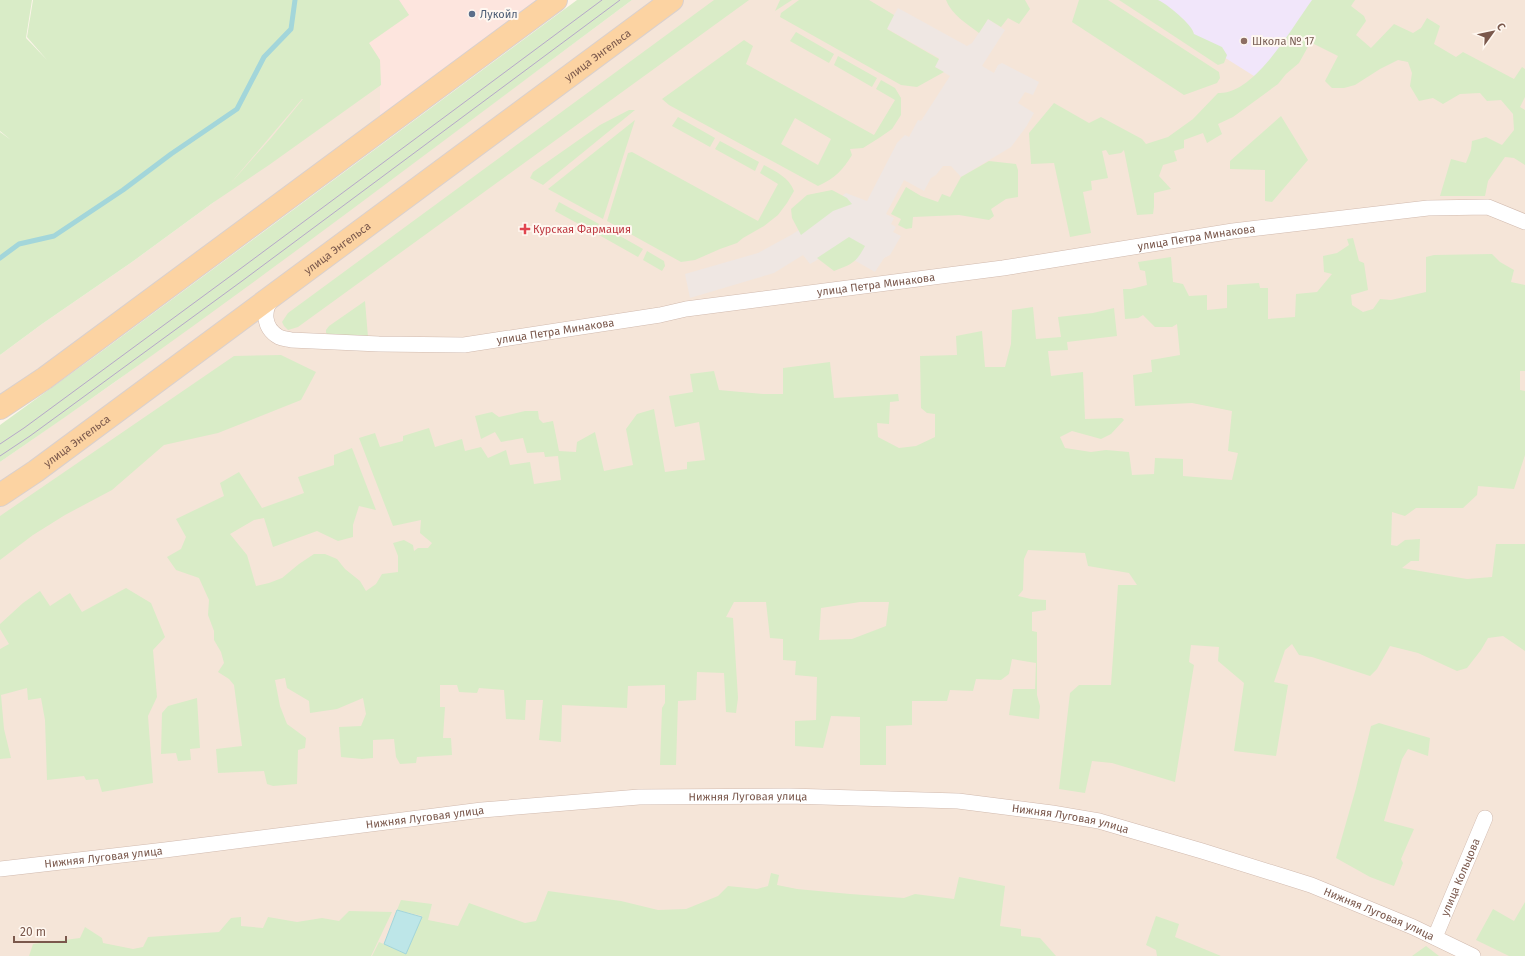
<svg xmlns="http://www.w3.org/2000/svg" width="1525" height="956" viewBox="0 0 1525 956" font-family="'Fira Sans',sans-serif">
<style>
.residential{fill:#f5e5d8}
.commercial{fill:#fde5de}
.industrial{fill:#efe7e3}
.education{fill:#f1e6fa}
.green{fill:#d9ecc7;fill-rule:evenodd}
.water{fill:#bde6e8;stroke:#a3d6da}
.lines{fill:none;stroke-linecap:round;stroke-linejoin:round}
.stream{stroke:#a3d6da;stroke-width:5}
.minor-casing{stroke:#d1baae;stroke-width:16}
.primary-casing{stroke:#dad0cd;stroke-width:24}
.minor{stroke:#fff;stroke-width:15}
.primary{stroke:#fcd3a2;stroke-width:22}
.tram{stroke:#b6a7c9;stroke-width:1}
.service-dot{fill:#5c6f8a;stroke:#fff8f1;stroke-width:1.5}
.education-dot{fill:#8d6e63;stroke:#fff8f1;stroke-width:1.5}
.health-dot{fill:#e0444e;stroke:#fff8f1;stroke-width:1.5}
.labels{text-anchor:middle;dominant-baseline:central;stroke-width:4;stroke-linejoin:round;paint-order:stroke}
.service-label{font-size:11px;fill:#4e5e75;stroke:#fff8f1;text-anchor:start}
.education-label{font-size:11px;fill:#785e54;stroke:#fff8f1;text-anchor:start}
.street-label{font-size:11px;fill:#7a584c;stroke:#fff8f1}
.health-label{font-size:11px;fill:#be3a42;stroke:#fff8f1;text-anchor:start}
</style>
<rect width="100%" height="100%" fill="#fdf4ea"/>
<path class="residential" d="M379 0H556L0 408V355L42 324 132 262 214 202Z
M632 0H1525V956H0V462L115 382 331 224Z"/>
<path class="commercial" d="M399 0H538L380 116V60L369 43 409 15Z"/>
<path class="industrial" d="M898 8 967 46 972 43 988 19 1005 30 982 66 994 73 998 65 1002 63 1039 82 1033 95 1025 92 1018 103 1034 113 1026 127 1011 147 961 177 951 166H943L936 175 931 178 924 191 904 180 886 214 894 218 891 224 896 227 893 232 901 236 890 255 884 258 875 272 854 260 845 244 810 264 803 255 774 273 690 298 685 274 758 253 791 235 823 215 825 208 846 193 867 201 897 143 905 135 909 137 918 120 921 121 950 76 935 67 939 58 886 28Z"/>
<path class="education" d="M1133 0H1318L1262 81Z"/>
<path class="green" d="M0 0H32L26 38 47 60 27 37 33 0H399L409 15 369 43 380 60 381 85 269 165 214 202 132 262 42 324 0 355V132L11 140 0 131ZM303 99 271 138 230 184 302 99Z
M577 0H632C423 156 215 315 0 462V425L94 357Z
M714 0H749L298 327 288 330 284 326 282 322 288 313Z
M780 0H792L775 11Z
M799 0H869L894 15 887 29 939 59 935 67 944 72 917 87 901 85 780 17 781 13Z
M946 0H1025L1030 9 1019 24 1008 18 1001 27 988 19 979 33C967 24 951 14 946 0Z
M1079 0H1108L1219 72 1220 78 1217 83 1184 95 1072 22Z
M1119 0C1127 0 1151 0 1158 0 1166 3 1193 25 1194 34L1222 47 1227 55 1224 63 1218 65Z
M1312 0H1355L1351 6 1364 16 1366 21 1356 35 1371 48 1394 24 1413 33 1421 28 1427 18 1440 26 1434 44 1456 57 1463 52 1514 79 1522 67 1525 69V97L1520 107 1525 110V165L1514 158 1505 157 1488 181 1485 196H1440L1451 159 1466 163 1471 150 1472 141 1486 137 1502 145 1514 130 1513 114 1501 100 1487 101 1480 93 1460 94 1443 104 1433 98 1419 101 1410 86 1412 73 1408 62 1398 60 1380 69 1355 85 1344 88H1332L1325 81 1338 56 1314 44 1309 45 1299 63 1286 74 1278 84 1233 117 1218 124 1222 134 1207 143 1203 133 1184 140V148L1174 151 1177 161 1163 165 1159 176 1171 189 1154 193V207L1153 214 1137 215 1124 150 1121 153 1109 155 1106 150 1102 151 1108 178 1091 181 1092 190 1083 192 1091 233 1070 237 1054 163 1031 164 1029 133 1054 103 1089 123 1101 117 1142 139 1146 144 1168 137 1193 119 1218 93C1254 96 1293 26 1312 0Z
M796 32 834 54 829 63 790 41Z
M744 40 753 46 746 64 874 135 895 100 876 89 881 80 895 88 901 98V115L892 129 879 138 863 148 850 149 852 155C843 170 835 178 818 186L669 105 662 99ZM795 118 831 139 818 165 781 144Z
M838 56 877 78 872 87 834 65Z
M629 110H635L543 185 530 178 533 172 600 125Z
M1281 116 1308 160 1272 202 1265 201V170L1230 169V161Z
M678 117 715 138 710 147 672 126Z
M635 120 603 219 548 189Z
M720 141 759 162 755 171 715 149Z
M632 152 758 221 778 184 760 173 764 165C776 172 789 177 794 191L787 203 778 215 764 226 743 238 737 243 720 249 695 260 681 262 607 221 628 153Z
M989 161 1016 164 1018 170V197L1006 199 991 209 994 216 989 220 959 215 913 217 912 228 906 229 898 225 901 219 891 214 906 187 921 196 938 202 942 194 950 197 961 177Z
M832 190 847 198 852 204 833 211 801 235 792 218 791 209 807 195Z
M559 202 599 224 595 233 555 211Z
M604 227 643 249 638 257 599 235Z
M849 237 865 246C856 263 852 264 834 271L817 258Z
M1353 238 1359 261 1364 263 1368 290 1351 295 1352 305 1363 312 1373 309 1380 299 1391 300 1426 292V257L1434 255 1492 254 1500 262 1514 270 1511 282 1525 285V371H1520V390L1525 391V455L1514 489 1478 486 1477 495 1463 508H1416L1405 516 1392 512 1391 545 1397 546 1405 540 1420 539 1419 561H1411L1402 568 1467 579 1492 577 1496 544H1525V651L1503 636 1488 638 1481 650 1467 668 1457 671 1418 653 1390 646 1377 669 1370 676 1312 657 1299 655 1292 644 1285 650 1274 682 1288 685 1276 756 1234 751 1244 683 1218 661 1219 647 1191 645 1189 662 1194 665 1175 782 1112 763 1092 761 1085 793 1059 789 1070 693 1079 685H1111L1118 585H1137L1129 573 1088 566 1085 553 1028 550 1024 559 1023 590 1018 596 1031 599 1046 600V610L1032 612V631L1037 632V695L1040 706 1039 719 1009 715 1013 689H1035L1036 663 1012 659 1009 674 1001 680 976 679 973 691 950 690 947 701H912V725L886 726V765H860V717L831 716 823 748 795 746V721L816 720 817 677 795 675 796 661 783 660V639L770 638 766 602H734L726 617 733 618 738 698 736 713 726 712 724 673 697 672 696 700 678 701 676 765H660L662 708 665 703V685L628 686 627 708 562 705 561 742 539 740 543 700H526L525 720 506 719 504 690 479 688 477 693 459 692 457 685H440V707H445L443 738H451L452 755 417 757 416 763 400 764 396 757 394 739 373 740V758L362 759 341 757 339 727 361 726 366 714 363 698 337 709 310 713 309 701 287 688 285 678 275 680 280 706 287 724 306 738 305 748 298 750 297 784 273 786 267 784 264 771 218 773 216 749 242 746 234 685 229 679 218 672 224 663 221 652 214 640V631L208 615 209 600 199 578 176 570 167 557 181 549 186 537 176 519 224 496 220 483 239 472 262 508 304 493 298 477 334 465V455L352 448 376 510 359 506 353 525V537L338 541 317 531 273 547 264 518 254 520 230 534 247 555 256 586 269 583 282 578 299 564 314 554H325L337 559 345 569 360 581 366 591 376 584 382 574 398 572V556L393 543 404 540 413 545 414 551 418 548H428L432 543 420 533 421 520 393 526 359 438 375 433 380 447 403 441V436L429 428 435 447 462 439 465 451 481 447 488 458 506 450 510 465 530 462 534 484 561 480 558 456 545 457 544 452 527 453 523 438 501 442 495 432 481 439 475 416 492 412 499 417 525 411H538L539 419 543 423 553 421 559 451 576 452 577 442 595 432 604 471 633 465 626 429 637 414 654 409 665 472 687 469V462L705 460 699 422 675 427 669 396 693 392 690 374 714 371 719 390 763 394H783V368L830 362 834 398 898 394 899 401 890 402 889 424 877 423 878 437 899 448 916 446 935 437V414L927 413 921 408 920 356 957 355 956 336 982 331 985 367H1005L1011 344 1012 310 1033 307 1036 339 1061 337 1058 317 1093 313 1114 308 1117 336 1067 342 1068 350 1048 351 1051 376 1083 372 1085 419 1122 418 1124 420 1111 434 1101 439 1072 431 1060 437 1065 448 1091 452 1106 450 1129 452 1132 475 1154 474 1155 458 1183 459V476L1232 480 1238 453 1228 451 1232 411 1192 403 1135 406 1133 375 1152 372 1151 360 1180 355 1177 324 1172 327H1155L1143 315 1138 318 1125 319 1123 289H1131L1147 285 1145 271 1140 270 1138 262 1171 257 1173 282 1183 284 1189 296 1207 295V310L1227 308V285L1259 283 1260 288H1268V319L1295 317 1296 294 1317 292 1332 274 1324 272 1323 256 1337 253 1349 245 1347 239ZM860 602H889L886 626 852 639 819 640 821 608Z
M647 251 664 261 665 266 662 271 643 260Z
M365 301 368 337 331 336 326 333V330L329 326Z
M281 355 316 372 301 400 218 433 164 445 112 490 65 515 33 535 0 560V516L234 356Z
M126 588 151 603 165 637 153 650 157 697 148 716 153 783 102 792 98 779 86 780 84 776 47 780 45 720 41 698 28 700 27 688 1 695 4 729 11 758 0 759V649L9 644 0 629V624L23 603 40 591 50 606 70 593 82 612Z
M197 698 200 748 190 749 191 760 178 761 176 753 161 754 162 713 168 706Z
M1379 723 1430 738 1428 756 1408 749 1402 759 1384 821 1414 829 1401 859 1403 863 1394 886 1370 877 1336 858 1356 788 1371 726Z
M771 873 779 875 777 885 797 889 850 894 904 898 915 894 954 899 959 877 1005 886 1000 926 1021 929V936L1040 938 1056 956H372L379 942 406 954 422 916 397 910 401 900 432 904 428 920 458 926 469 903 525 923 536 921 548 891 621 901 658 910 686 909 718 896 728 886 757 889 768 886Z
M1525 902V956H1509L1476 940 1493 909 1514 921Z
M349 911 392 912 371 956H29L33 944 80 938 85 927 102 938 103 943 133 949 143 947 148 937 219 932 231 918 241 917V926L263 928 268 917 297 922 322 918 339 921Z
M1156 916 1179 924 1175 937 1221 956H1157L1156 950 1146 945Z
M1426 946 1439 956H1412Z"/>
<path class="water" d="M397 910 422 917 406 954 384 944Z"/>
<g class="lines">
<path class="stream" d="M0 258 19 244 54 236 123 190 171 154 237 109 264 57 291 29 295 0"/>
<defs>
<g id="minor">
<path id="s1" d="M274 297C262 309 263 328 279 337 283 339 288 339 291 340L379 344 464 345 660 315 686 309 1003 268 1233 231 1428 208 1488 207 1525 222"/>
<path id="s2" d="M0 869 165 850 482 810 639 797 789 796 958 801 1052 813 1099 821 1202 851 1311 885 1413 927 1473 956"/>
<path id="s3" d="M1435 937 1485 818"/>
</g>
<g id="primary">
<path d="M0 408 45 378 556 0"/>
<path id="s4" d="M0 495 36 471 672 0"/>
</g>
</defs>
<use href="#minor" class="minor-casing"/>
<use href="#primary" class="primary-casing"/>
<use href="#minor" class="minor"/>
<use href="#primary" class="primary"/>
<path class="tram" d="M0 444 24 428 236 272 602 0
M0 456 30 436 242 281 620 0"/>
</g>
<circle class="service-dot" cx="472" cy="14" r="4"/>
<circle class="education-dot" cx="1244" cy="41" r="4"/>
<path class="health-dot" d="M523 223h4v4h4v4h-4v4h-4v-4h-4v-4h4z"/>
<g class="labels">
<g class="service-label">
<text x="480" y="14">Лукойл</text>
</g>
<g class="education-label">
<text x="1252" y="41">Школа № 17</text>
</g>
<g class="street-label">
<text stroke="none"><textPath href="#s4" startOffset="742">улица Энгельса</textPath></text>
<text stroke="none"><textPath href="#s1" startOffset="973">улица Петра Минакова</textPath></text>
<text stroke="none"><textPath href="#s4" startOffset="418">улица Энгельса</textPath></text>
<text stroke="none"><textPath href="#s1" startOffset="649">улица Петра Минакова</textPath></text>
<text stroke="none"><textPath href="#s1" startOffset="325">улица Петра Минакова</textPath></text>
<text stroke="none"><textPath href="#s4" startOffset="94">улица Энгельса</textPath></text>
<text stroke="none"><textPath href="#s2" startOffset="752">Нижняя Луговая улица</textPath></text>
<text stroke="none"><textPath href="#s2" startOffset="428">Нижняя Луговая улица</textPath></text>
<text stroke="none"><textPath href="#s2" startOffset="1076">Нижняя Луговая улица</textPath></text>
<text stroke="none"><textPath href="#s2" startOffset="104">Нижняя Луговая улица</textPath></text>
<text stroke="none"><textPath href="#s3" startOffset="65">улица Кольцова</textPath></text>
<text stroke="none"><textPath href="#s2" startOffset="1400">Нижняя Луговая улица</textPath></text>
</g>
<g class="health-label">
<text x="533" y="229">Курская Фармация</text>
</g>
</g>
<g transform="translate(1493 32) rotate(57)" stroke="#fff8f1" stroke-width="3" paint-order="stroke">
<path d="M0-3L7 15L0 10L-7 15Z" fill="#7a584c"/>
<text y="-6" font-size="11" font-weight="bold" text-anchor="middle" fill="#7a584c">С</text>
</g>
<path d="M14 936v6h52v-6" fill="none" stroke="#7a584c" stroke-width="2"/>
<text x="20" y="936" font-size="12" fill="#7a584c" stroke="#fff8f1" stroke-width="3" paint-order="stroke">20 m</text>
</svg>
